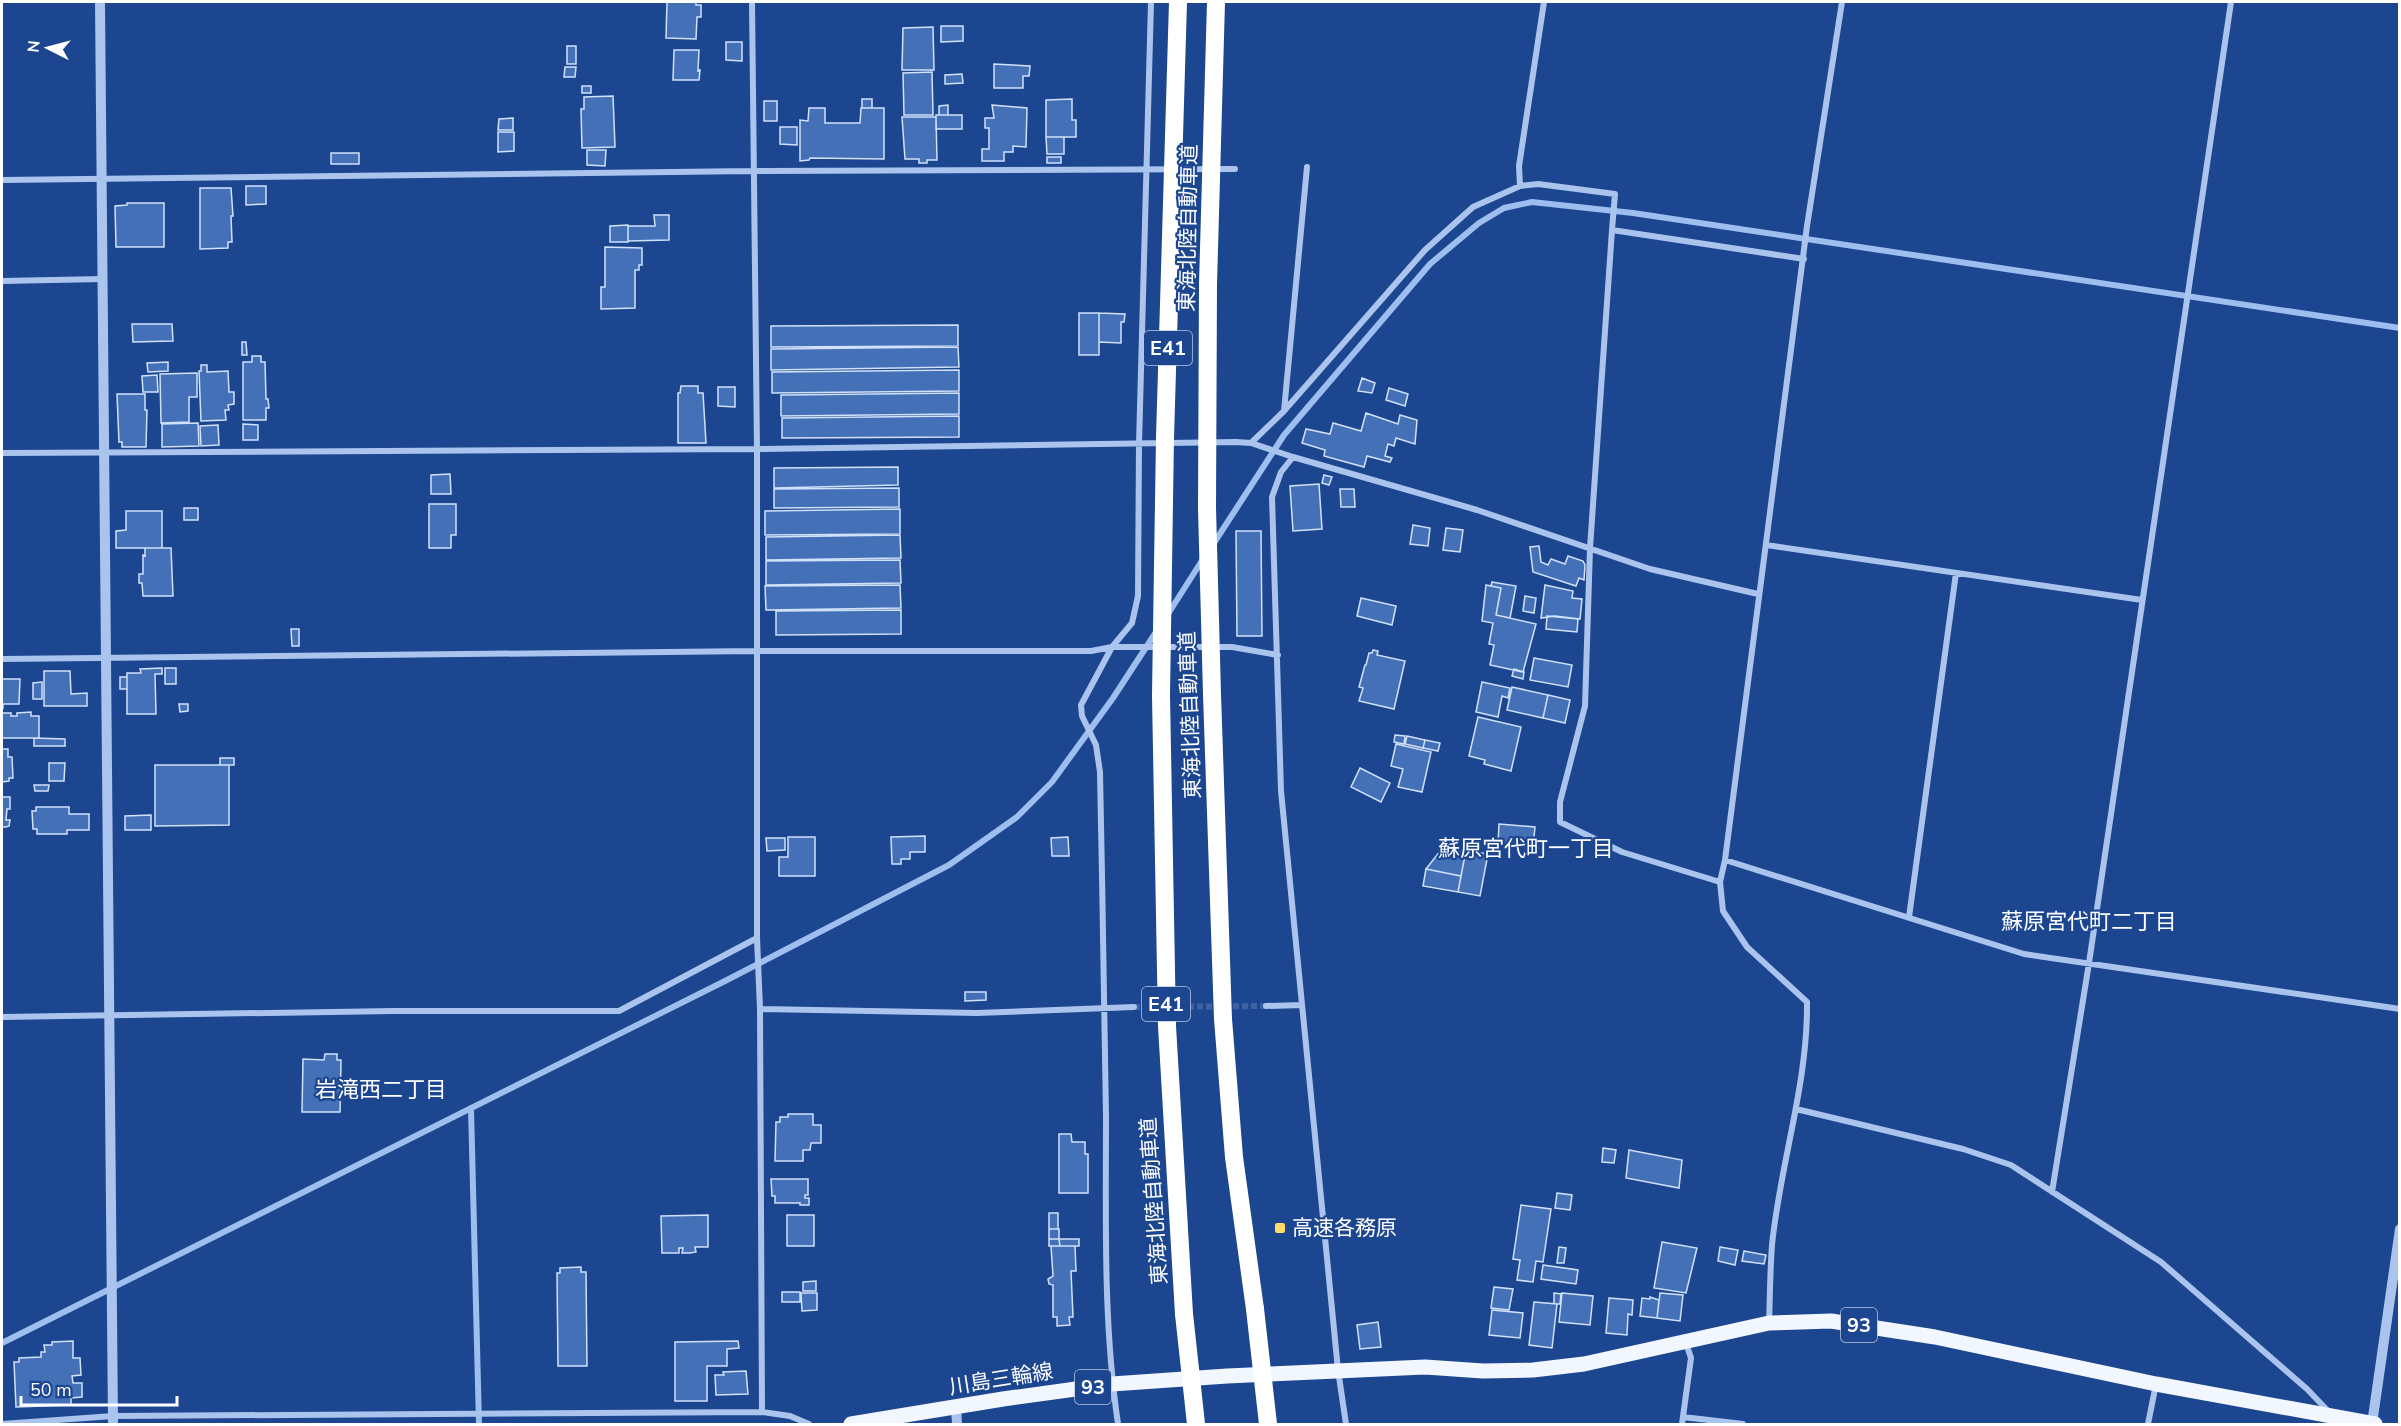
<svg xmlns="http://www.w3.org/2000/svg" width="2401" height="1426" viewBox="0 0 2401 1426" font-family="'Nunito Sans','Noto Sans JP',sans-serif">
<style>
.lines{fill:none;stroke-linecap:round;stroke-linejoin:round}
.stream{stroke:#9ebef0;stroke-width:6}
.building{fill:#4470b8;stroke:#d1e1fa;stroke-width:1.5}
.minor-tunnel{stroke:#3e62a1;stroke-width:6;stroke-dasharray:6 3;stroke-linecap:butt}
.minor{stroke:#abc4ee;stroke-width:6}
.tertiary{stroke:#abc4ee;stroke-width:10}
.primary{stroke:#f2f6ff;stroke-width:15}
.motorway{stroke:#fff;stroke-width:18}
.motorway-bridge{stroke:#fff;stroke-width:18}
.poi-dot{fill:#fede68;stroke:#1c4690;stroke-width:2}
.labels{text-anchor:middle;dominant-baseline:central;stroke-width:4.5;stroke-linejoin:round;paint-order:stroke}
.shield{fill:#1c4690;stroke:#bbc8de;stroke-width:1.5}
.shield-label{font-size:20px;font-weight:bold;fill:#fff}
.street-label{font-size:21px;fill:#fff;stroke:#1c4690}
.poi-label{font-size:21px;fill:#fff;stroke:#1c4690;text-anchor:start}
.neighbourhood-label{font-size:22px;fill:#fff;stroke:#1c4690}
</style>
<rect width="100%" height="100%" fill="#1c4690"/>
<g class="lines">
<path class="stream" d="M1212 546 1284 435 1430 264 1479 223 1504 208 1532 202 1633 213 2400 328
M1168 614 1203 559
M471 1108 479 1424
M2 1343 725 981 949 865 1017 817 1052 782 1113 698 1156 632"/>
</g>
<path class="building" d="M667 2H696V5H701V17H697L696 39 666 38Z
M941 26H963V41L941 42Z
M933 27 934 70H902L903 28Z
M726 42H742V61L726 60Z
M567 46H576V64H567Z
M674 50H699L698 71 700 70 699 80H673Z
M994 64 1030 66 1029 76H1023V88H994Z
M565 67H576L575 77H564Z
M932 72 933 115H904L903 73Z
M962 74 963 83 945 84V75Z
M582 86H591V93H582Z
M613 96 615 147 582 148 581 109H584V97Z
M862 99H872V108H862Z
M1072 99V120H1076V137H1046V100Z
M764 101H777V121H764Z
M948 105V115H939V106Z
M992 105 1027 108 1026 147 1013 146V152H1004V161H982V149H989V128H985V118H994Z
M809 108H825V123H860L861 108H884V159L810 158 809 160 800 161V120L808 121Z
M936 115H962V129H936Z
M902 117H936L937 160H927V163H919V159H905Z
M513 118V130H498L499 119Z
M780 127H797V145L780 144Z
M498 132H514V151L498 152Z
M1046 137H1064V154H1047Z
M587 150H606L605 166 587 165Z
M331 153H359V164H331Z
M1047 157H1061V163H1047Z
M246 186H266V204L246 205Z
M200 188H231L233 216H231L232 242H228V248L200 249Z
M127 203H164V247H116L115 206 127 205Z
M654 215H669V240L628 241V226H655Z
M628 225V242H610V226Z
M605 247 642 248V265H639V270H635V308L601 309V287H605Z
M1079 313H1099V355H1079Z
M1099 313 1125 314 1124 322H1121V343L1099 342Z
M132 324H172L173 341 133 342Z
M958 325V346L771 347V326Z
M242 342H246L247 355H242Z
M958 347 959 367 771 370V349Z
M252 356H261V362H265L266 399H268L269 408H266V420H243V362H252Z
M168 362V371L148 372 147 363Z
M201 365H207V372L228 371 229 392H234V404L228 405 229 410H225L226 420 201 421 199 371H201Z
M959 370V391L772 393V372Z
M197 373V397H189V422L161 423 160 374Z
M157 375 158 392H143L142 376Z
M1362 378 1375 383 1372 393 1358 391Z
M681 386H698V393H703L706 443H678V393H680Z
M718 387H735V407L718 406Z
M1389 388 1408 394 1405 406 1386 400Z
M959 393V414L781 416V395Z
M117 394H145V410H147L146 447H122V442H119Z
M1366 413 1398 424 1400 415 1417 420 1415 444 1396 438 1394 446 1388 444 1385 456 1392 458 1390 462 1367 456 1364 467 1324 456 1325 450 1302 443 1306 429 1330 434 1333 423 1361 431Z
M959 416V437L782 438V418Z
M198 423 199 446 162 447V424Z
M243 424 258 425V440H243Z
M218 425 219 445 201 446 200 426Z
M898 467V485L774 488V468Z
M450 474 451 494H431V475Z
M1324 475 1332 477 1329 485 1322 483Z
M1319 484 1322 529 1293 531 1290 486Z
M899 488V507L774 508V489Z
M1340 489H1354L1355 507H1341Z
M429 504H456V535H451V548H429Z
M184 508H198V520H184Z
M900 509V534L765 535V511Z
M126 511H162V548H116V531L126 530Z
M1413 525 1430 528 1428 546 1410 544Z
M1446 528 1463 530 1460 552 1443 550Z
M1236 531H1261L1262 636H1237Z
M900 535 901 558 766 560V537Z
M1539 546 1541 562 1548 565 1551 559 1565 564 1568 556 1583 561 1585 565 1584 580 1579 578 1576 586 1533 572 1530 547Z
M145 548H171L173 596H143L142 583H139V574H143V555L145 556Z
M900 560 901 583 766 585V561Z
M1492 582 1516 586 1510 618 1496 615 1501 588 1491 586Z
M900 585 901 608 766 610 765 586Z
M1486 585 1501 588 1496 615 1536 624 1523 672 1490 665 1494 645 1489 644 1493 623 1482 621Z
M1545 585 1573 591 1572 598 1582 599 1580 619 1555 616 1541 618Z
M1525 596 1536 598 1534 613 1523 611Z
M1361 598 1396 606 1392 625 1357 616Z
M901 610V634L776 635V611Z
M1547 616 1578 619 1577 632 1546 629Z
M291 629H299V646H292Z
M1373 650 1378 651 1377 655 1405 661 1394 709 1359 701 1363 688 1359 687 1365 665H1366L1369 653H1372Z
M1534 658 1572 665 1568 687 1530 680Z
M162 668V674H155L156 714H127V673H141L140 669Z
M165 668H176V684H165Z
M1514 669 1524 672 1523 679 1512 676Z
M44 671H70L71 694 87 693V706H44Z
M120 677H127V689H120Z
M2 679H20L19 704H3V708H2Z
M42 682V699H33V683Z
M1482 682 1510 688 1508 698 1502 696 1498 717 1476 712Z
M1512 687 1548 695 1543 718 1507 710Z
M1548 695 1570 700 1565 723 1543 718Z
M179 704H188V711L180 712Z
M31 712V716H39V738H2V713H11V716H17V713Z
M1478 717 1521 727 1511 771 1484 764 1485 760 1469 756Z
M1395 735 1405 736 1404 744 1394 742Z
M1407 736 1425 740 1423 748 1405 744Z
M34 738 65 739V746H34Z
M1425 740 1440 743 1438 751 1423 748Z
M1396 744 1431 752 1422 792 1398 787 1403 769 1391 766Z
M2 749H8V757H12L13 778H9V781L2 782Z
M220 758H234V765H220Z
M49 763H65L64 781H49Z
M155 765H229V825L155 826Z
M1360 768 1390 783 1381 802 1351 787Z
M34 785H49L48 791H35Z
M2 797H10V809H7L6 820H10L9 826 6 827H2Z
M36 807H69V814H89V830H67V834H37V829H33L32 811H36Z
M151 815V830H125V816Z
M1499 824 1535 827 1533 847 1498 844Z
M925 836V852H910V859H901V864H892L891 837Z
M788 837H815V876H779V857H788Z
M1068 837 1069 856H1052L1051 838Z
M766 838H785V850L767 851Z
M1444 846 1466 850 1461 876 1426 869Z
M1466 850 1488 854 1480 896 1458 892Z
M1426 869 1461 876 1458 892 1423 886Z
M965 992H986V1000L965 1001Z
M325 1054H337V1060H341L340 1112H302L303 1059 324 1060Z
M788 1114H813V1125H821V1143H811L810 1150H803V1161H775L776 1122H780V1117H788Z
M1059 1134H1071L1072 1142H1085V1154H1088V1193H1059Z
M1603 1148 1616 1150 1614 1163 1602 1162Z
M1629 1150 1682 1160 1679 1188 1626 1178Z
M771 1179H808V1195H805V1198H809V1205H800V1203H775V1196H772Z
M1557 1193 1572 1195 1570 1210 1555 1208Z
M1521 1205 1551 1209 1543 1262 1536 1261 1533 1282 1517 1280 1520 1260 1513 1259Z
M1049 1213H1058V1229H1049Z
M708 1215V1247H695L696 1252 690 1253H682L683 1248H679V1253H662L661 1216Z
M787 1215H814V1246H787Z
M1049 1229H1059V1239H1049Z
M1049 1239H1059L1060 1246H1049Z
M1059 1239H1079V1246H1060Z
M1662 1242 1697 1248 1686 1293 1654 1288Z
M1051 1246H1075L1076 1271H1071L1073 1317H1069L1070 1325 1057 1326V1317H1053V1285L1049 1284 1048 1279 1053 1276Z
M1559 1247 1566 1248 1564 1263H1557Z
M1720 1247 1738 1250 1735 1265 1718 1261Z
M1744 1251 1766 1255 1764 1264 1742 1261Z
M1543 1265 1578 1270 1576 1284 1541 1279Z
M581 1267V1272H586L587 1366H558L557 1273H560V1268Z
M816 1281V1291H803V1282Z
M1494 1287 1513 1289 1509 1310 1491 1308Z
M782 1292H800V1302H782Z
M801 1293H817V1310L802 1311Z
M1554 1293 1561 1294 1560 1304H1554Z
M1562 1293 1593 1296 1590 1325 1559 1322Z
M1660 1293 1683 1295 1680 1321 1657 1318Z
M1650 1297 1659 1300 1657 1318 1640 1316 1642 1298 1650 1299Z
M1609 1298 1633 1300 1632 1315 1628 1314 1627 1335 1606 1333Z
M1534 1302 1557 1304 1552 1348 1529 1345Z
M1492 1310 1523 1313 1520 1338 1489 1335Z
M1378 1322 1381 1347 1360 1349 1357 1325Z
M73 1341V1358H80L81 1375 72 1376 73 1383H82V1397L71 1398V1405L16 1407 14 1362H19V1358L41 1357V1352H45L44 1345H52V1342Z
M738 1341 739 1348 727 1349V1366H707V1401H675V1342Z
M746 1371 748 1394 716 1395 715 1375H724L723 1372Z"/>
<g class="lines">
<path class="minor-tunnel" d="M1134 1007 1266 1006"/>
<path class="minor" d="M752 2 757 449V938L760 1009 762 1412
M2 180 753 171 1235 169
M1520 186 1519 166 1544 2
M2 281 103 279
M1284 411 1425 250 1473 207 1520 186 1538 184 1615 194 1612 230
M2 453 757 449 1236 442 1251 443
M1293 457 1251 443 1284 411 1307 167
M1766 545 2142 600
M2 659 756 651H1091L1112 647H1232L1278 655
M1725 860 2024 954 2400 1009
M1720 882 1622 852 1560 822V802L1585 706 1590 548 1612 230 1804 259
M1909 917 1956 573
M1266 1006 1302 1005
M760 1009 977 1013 1134 1007
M2 1017 393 1011H619L757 938
M1796 1109 1963 1149 2011 1165 2161 1262 2307 1389 2329 1412
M2052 1192 2089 963 2231 2
M1769 1323C1770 1297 1770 1271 1772 1245 1780 1164 1808 1084 1807 1002L1747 947 1723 911 1720 882 1725 860 1807 226 1842 2
M1683 1417 1743 1424
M2 1424 113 1416 762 1412 790 1416 809 1424
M1118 1424C1103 1322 1106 1219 1106 1117 1105 1002 1102 887 1100 772L1096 745 1082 716 1081 705 1112 647 1132 623 1138 596 1139 444 1151 2
M1346 1424 1338 1370 1281 791 1272 497 1281 472 1293 457 1477 510 1650 569 1758 594
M1682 1424 1691 1358 1686 1343
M2148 1424 2156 1384"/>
<path class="tertiary" d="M100 2 113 1424
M956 1407 957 1424
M2372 1424 2400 1229"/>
<path class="primary" d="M851 1424 1003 1399 1112 1384 1227 1376 1425 1367 1483 1371 1533 1370 1584 1364 1769 1323 1831 1321 1935 1337 2156 1384 2375 1424"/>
<path class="motorway" d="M1212 694 1223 1019 1234 1157 1255 1309
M1161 695 1167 1026 1184 1314"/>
<path class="motorway-bridge" d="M1212 694 1207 508 1208 284 1216 2
M1161 695 1165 438 1178 2
M1255 1309 1268 1424
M1184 1314 1196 1424"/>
</g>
<rect class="poi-dot" x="1274" y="1222" width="12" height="12" rx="3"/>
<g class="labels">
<g class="shield">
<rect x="1144" y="331" width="48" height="34" rx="4.5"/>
<rect x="1142" y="987" width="48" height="34" rx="4.5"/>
<rect x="1841" y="1308" width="36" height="34" rx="4.5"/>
<rect x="1075" y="1370" width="36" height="34" rx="4.5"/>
</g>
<g class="shield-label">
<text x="1168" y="348">E41</text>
<text x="1166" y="1004">E41</text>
<text x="1859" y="1325">93</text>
<text x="1093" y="1387">93</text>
</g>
<g class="street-label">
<text transform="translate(1188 228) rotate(-89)">東海北陸自動車道</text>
<text transform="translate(1190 715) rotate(-92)">東海北陸自動車道</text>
<text transform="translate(1154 1201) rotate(-94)">東海北陸自動車道</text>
<text transform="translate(1001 1379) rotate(-9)">川島三輪線</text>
</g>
<g class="poi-label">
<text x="1292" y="1228">高速各務原</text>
</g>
<g class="neighbourhood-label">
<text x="1526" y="849">蘇原宮代町一丁目</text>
<text x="2089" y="922">蘇原宮代町二丁目</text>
<text x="381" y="1090">岩滝西二丁目</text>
</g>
</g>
<rect width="2401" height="1426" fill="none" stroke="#ffffff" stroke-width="6"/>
<g transform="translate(48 48) rotate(276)" stroke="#1c4690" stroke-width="4.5" paint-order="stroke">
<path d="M0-4.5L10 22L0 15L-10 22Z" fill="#ffffff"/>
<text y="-9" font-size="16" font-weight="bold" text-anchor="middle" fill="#ffffff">N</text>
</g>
<path d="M21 1396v9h156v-9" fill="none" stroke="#ffffff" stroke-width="3"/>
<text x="30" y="1396" font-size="18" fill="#ffffff" stroke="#1c4690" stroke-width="4.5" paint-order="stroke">50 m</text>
</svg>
